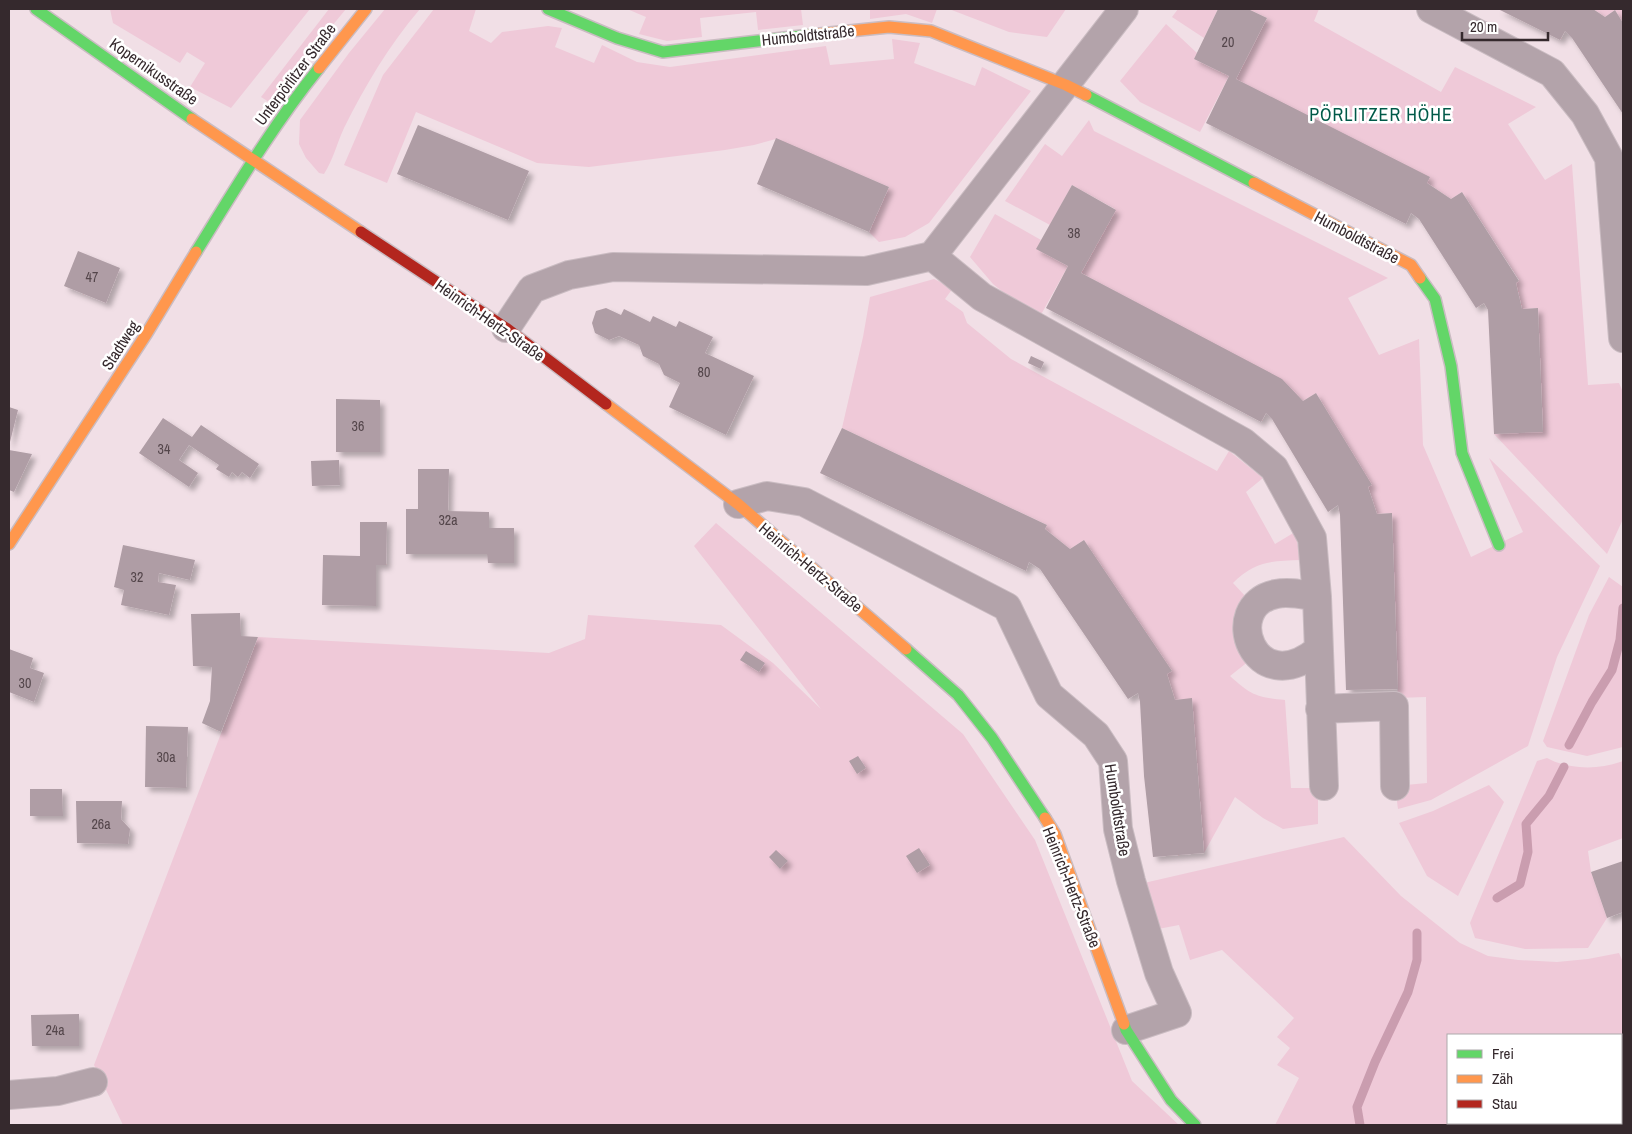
<svg xmlns="http://www.w3.org/2000/svg" width="1632" height="1134" viewBox="0 0 1632 1134" font-family="'Archivo Narrow',sans-serif">
<style>
.green{fill:#efc9d8}
.lines{fill:none;stroke-linecap:round;stroke-linejoin:round}
.stream{stroke:#ca9daf;stroke-width:9}
.building{fill:#af9da5;filter:url(#shadow)}
.street-casing{stroke:#cabcc2;stroke-width:30}
.fast-casing{stroke:#cabcc2;stroke-width:14}
.slow-casing{stroke:#cabcc2;stroke-width:14}
.jam-casing{stroke:#cabcc2;stroke-width:14}
.street{stroke:#b3a3aa;stroke-width:28}
.fast{stroke:#63d668;stroke-width:11}
.slow{stroke:#ff974d;stroke-width:11}
.jam{stroke:#b3261e;stroke-width:11}
.labels{text-anchor:middle;dominant-baseline:central;stroke-width:5;stroke-linejoin:round;paint-order:stroke}
.number-label{font-size:14px;fill:#54464b}
.street-label{font-size:16px;fill:#35292d;stroke:#fff}
.neighbourhood-label{font-size:18px;letter-spacing:1px;fill:#005948;stroke:#fff}
</style>
<defs>
<filter id="shadow"><feDropShadow dx="4.5" dy="4.5" stdDeviation="2.5" flood-color="#0004"/></filter>
</defs>
<rect width="100%" height="100%" fill="#f1dfe6"/>
<path class="green" d="M110 9H310L231 108 190 87 205 63 187 52 180 63 113 23Z
M329 9H346L269 102 261 97Z
M385 9H420C389 45 365 86 344 128 337 143 333 160 324 174L319 173 306 158 299 144 300 120 349 53Z
M434 9H476L469 31 491 43 502 32 548 26 562 28 555 47 594 63 602 45 637 62 670 67 826 46 830 65 894 59 892 39 920 43 914 63 975 86 982 67 1031 91 929 223 905 237 879 242 869 232 889 187 776 139 754 145 725 150 589 167 537 163 416 112 387 183 344 165 383 75Z
M627 9H801L803 25 758 30 756 12 700 18 702 37 667 41 639 34 646 17Z
M870 9H937L932 23 906 14 870 19Z
M949 9H1066L1047 37 1009 32Z
M1178 9H1218L1204 38 1172 17Z
M1248 9H1319L1314 21 1441 92 1455 67 1536 107 1508 124 1545 180 1572 164 1588 385 1619 383 1623 392V519L1607 554 1494 434 1543 431 1538 308 1522 309 1516 283 1519 280 1462 192 1451 199 1427 183 1236 79 1267 18Z
M1593 9H1623V23L1615 10 1605 17Z
M1166 24 1197 53 1194 59 1229 76 1200 132 1140 102 1120 81Z
M1089 120 1094 131 1388 278 1348 298 1379 355 1419 339 1423 445 1471 557 1523 532 1489 458 1600 566 1557 657 1528 746 1431 800 1398 809 1395 786 1427 783 1426 697 1396 698 1398 689 1392 513 1377 514 1368 487 1371 485 1316 393 1303 401 1281 380 1081 273 1115 209 1072 185 1050 225 1005 201 1045 144 1062 156Z
M995 214 1041 240 1037 249 1068 266 1038 320 993 284 970 257Z
M934 279 953 288 945 299 963 312 967 323 1011 359 1217 471 1229 451 1263 478 1246 492 1275 544 1295 532 1301 560C1272 561 1255 561 1233 583L1247 598 1249 661 1230 676C1252 696 1257 697 1285 700L1291 788H1318V824L1283 829 1263 818 1235 797 1204 853 1192 699 1175 700 1167 674 1084 540 1070 549 1045 529 1047 525 842 428 863 337 870 297Z
M716 523 963 734 1035 840 1132 1081 1179 1125H123L94 1065 258 637 549 653 585 639 588 615 721 625 773 663 821 709 694 546Z
M1609 577 1623 587V747L1587 756 1547 747 1543 741 1589 615Z
M1547 758C1569 770 1600 770 1623 761V838L1588 851 1591 872 1607 918 1588 948 1525 949 1475 938 1470 923 1537 761Z
M1489 785 1504 802 1458 896 1427 876 1399 823 1433 811Z
M1344 837 1401 896 1460 943 1488 956 1518 960 1557 962 1588 959 1619 953 1623 962V1058L1621 1060V1035H1448V1123H1518L1513 1125H1275L1299 1078 1277 1065 1290 1048 1277 1037 1294 1018 1222 950 1190 960 1179 925 1158 929 1144 883Z"/>
<g class="lines">
<path class="stream" d="M1569 745 1592 702 1612 670 1620 640 1623 608
M1497 898 1520 884 1528 852 1526 824 1549 796 1564 767
M1360 1125 1357 1107 1375 1062 1408 992 1417 960V933"/>
</g>
<path class="building" d="M1218 9H1248L1267 18 1236 79 1430 177 1427 183 1451 199 1462 192 1519 281 1516 283 1522 309 1538 308 1543 432 1494 434 1488 310 1484 303 1476 308 1419 219 1411 213 1406 224 1206 123 1229 76 1194 59Z
M1498 9H1593L1605 17 1615 10 1623 23V114L1572 38 1565 31 1560 40Z
M418 125 529 171 508 220 397 174Z
M776 138 889 187 869 232 757 184Z
M1072 185 1116 210 1081 273 1282 379 1303 401 1316 393 1372 485 1368 487 1377 514 1392 513 1398 689 1346 690 1340 515 1338 505 1328 512 1272 419 1266 413 1261 422 1046 308 1068 266 1036 249Z
M78 251 120 268 106 303 64 286Z
M606 308 621 315 624 309 650 322 653 316 676 327 679 321 713 337 705 353 754 376 726 435 669 407 680 383 664 375 659 364 643 356 639 345 619 336 609 340 595 333 592 323 596 311Z
M1031 356 1044 362 1041 369 1028 363Z
M336 399 380 400V452H336Z
M9 407 18 410 9 446Z
M163 418 192 437 201 425 259 464 250 478 242 472 238 477 232 472 229 477 216 469 219 465 189 445 179 460 198 473 189 487 139 453Z
M842 428 1047 525 1045 529 1070 549 1084 540 1172 671 1167 674 1175 700 1192 698 1204 853 1153 857 1144 776 1140 702 1138 693 1128 699 1040 569 1029 562 1026 571 820 473Z
M9 450 32 454 14 492 9 490Z
M339 460 340 485 312 486 311 461Z
M418 469H449L448 511 489 512V528H514V563H488L487 554H406V509H418Z
M360 522H387L386 565H376V606L322 605 323 555 360 556Z
M123 545 195 560 190 580 159 573 158 582 176 585 169 615 121 605 124 590 114 587Z
M240 613 241 636 258 637 221 732 202 723 210 701 212 667 193 666 191 614Z
M9 649 33 658 30 668 44 673 34 702 9 692Z
M746 651 765 663 759 672 740 660Z
M146 726 188 727 186 788 145 787Z
M858 756 866 768 857 774 849 761Z
M30 789H62L63 816H30Z
M76 801H122L121 819 130 829 128 844 77 843Z
M919 848 930 865 917 873 906 856Z
M776 850 788 861 780 869 769 857Z
M1623 861V912L1607 918 1591 872Z
M79 1014V1046H32L31 1015Z"/>
<g class="lines">
<defs>
<path id="street" d="M1431 9 1552 73 1585 114 1609 158 1623 338
M932 256 982 297 1243 442 1274 468 1312 538 1317 597 1324 786
M506 328 532 289 569 275 613 267 866 271 932 256 1124 9
M738 504 767 496 804 502 1007 607 1049 695 1096 735 1113 761 1118 829 1131 881 1159 973 1177 1013 1126 1030
M1317 597C1304 595 1290 591 1276 594 1219 605 1254 703 1318 650
M1320 709 1394 706 1395 786
M1621 1083 1623 1081
M9 1095 58 1091 93 1082
M1554 1125 1558 1123"/>
<path id="fast" d="M36 9 192 119
M548 9 617 38 663 52 810 35
M1086 95 1254 183
M196 252C235 189 273 125 319 68
M1420 278 1435 299 1451 366 1462 453 1499 545
M906 649 958 695 992 738 1045 818
M1124 1024 1126 1030 1171 1100 1195 1125"/>
<path id="slow" d="M810 35 889 27 931 31 1066 85 1086 95
M319 68 366 9
M192 119 361 232
M1254 183 1411 265 1420 278
M606 404 738 504 906 649
M9 544 147 333 196 252
M1045 818 1055 834 1124 1024"/>
<path id="jam" d="M361 232 506 328 606 404"/>
</defs>
<use href="#street" class="street-casing"/>
<use href="#fast" class="fast-casing"/>
<use href="#slow" class="slow-casing"/>
<use href="#jam" class="jam-casing"/>
<use href="#street" class="street"/>
<use href="#fast" class="fast"/>
<use href="#slow" class="slow"/>
<use href="#jam" class="jam"/>
</g>
<g class="labels">
<g class="number-label">
<text x="1228" y="42">20</text>
<text x="1074" y="233">38</text>
<text x="92" y="277">47</text>
<text x="704" y="372">80</text>
<text x="358" y="426">36</text>
<text x="164" y="449">34</text>
<text x="448" y="520">32a</text>
<text x="137" y="577">32</text>
<text x="25" y="683">30</text>
<text x="166" y="757">30a</text>
<text x="101" y="824">26a</text>
<text x="55" y="1030">24a</text>
</g>
<g class="street-label">
<text transform="translate(808 35) rotate(-6)">Humboldtstraße</text>
<text transform="translate(154 71) rotate(35)">Kopernikusstraße</text>
<text transform="translate(295 74) rotate(-53)">Unterpörlitzer Straße</text>
<text transform="translate(1357 237) rotate(28)">Humboldtstraße</text>
<text transform="translate(490 320) rotate(35)">Heinrich-Hertz-Straße</text>
<text transform="translate(120 345) rotate(-57)">Stadtweg</text>
<text transform="translate(811 567) rotate(40)">Heinrich-Hertz-Straße</text>
<text transform="translate(1118 810) rotate(81)">Humboldtstraße</text>
<text transform="translate(1072 887) rotate(68)">Heinrich-Hertz-Straße</text>
</g>
<g class="neighbourhood-label">
<text x="1381" y="114">PÖRLITZER HÖHE</text>
</g>
</g>
<rect width="1632" height="1134" fill="none" stroke="#35292d" stroke-width="20"/>
<rect x="1447" y="1034" width="175" height="90" fill="#ffffff" stroke="#aea9ab"/>
<rect x="1457" y="1050" width="25" height="8" fill="#63d668" stroke="#aea9ab"/>
<text x="1492" y="1059" font-size="15" fill="#35292d">Frei</text>
<rect x="1457" y="1075" width="25" height="8" fill="#ff974d" stroke="#aea9ab"/>
<text x="1492" y="1084" font-size="15" fill="#35292d">Zäh</text>
<rect x="1457" y="1100" width="25" height="8" fill="#b3261e" stroke="#aea9ab"/>
<text x="1492" y="1109" font-size="15" fill="#35292d">Stau</text>
<path d="M1462 32v8h86v-8" fill="none" stroke="#35292d" stroke-width="2.5"/>
<text x="1470" y="32" font-size="15" fill="#35292d" stroke="#ffffff" stroke-width="4" paint-order="stroke">20 m</text>
</svg>
